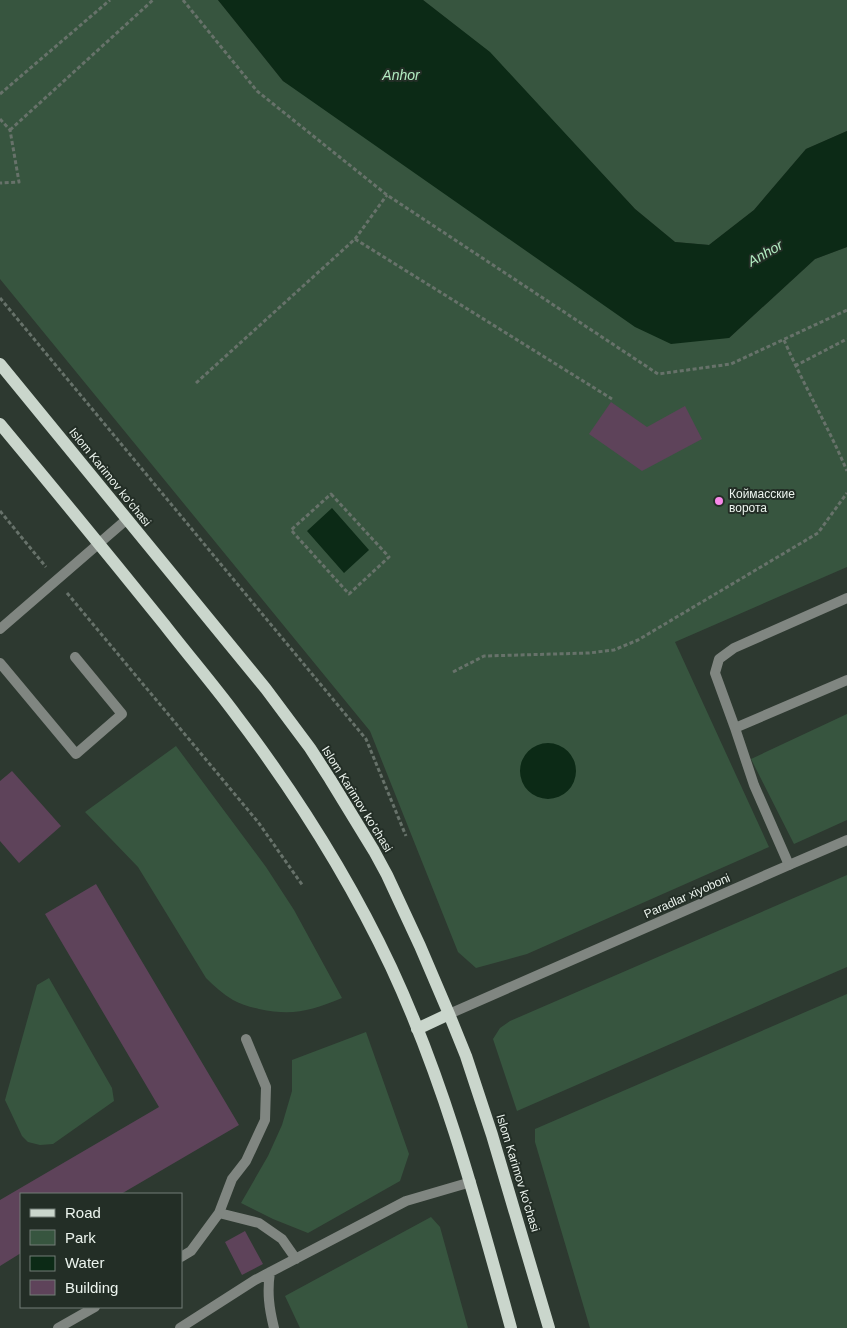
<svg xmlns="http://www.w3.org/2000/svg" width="847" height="1328" viewBox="0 0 847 1328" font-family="Helvetica,sans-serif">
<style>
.green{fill:#37553f}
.water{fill:#0c2a16}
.building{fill:#5e435a}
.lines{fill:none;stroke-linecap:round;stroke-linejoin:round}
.path{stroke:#67726a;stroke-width:3;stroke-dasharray:4 2.5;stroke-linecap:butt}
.lane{stroke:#808681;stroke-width:10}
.street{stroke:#808681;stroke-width:10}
.primary{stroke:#cad6cc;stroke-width:12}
.poi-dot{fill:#f888e9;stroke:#232e26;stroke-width:2}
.labels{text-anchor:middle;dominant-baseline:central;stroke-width:4;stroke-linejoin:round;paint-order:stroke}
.street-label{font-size:12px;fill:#ecf4ee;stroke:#232e26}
.poi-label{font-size:12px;fill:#ecf4ee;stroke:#232e26;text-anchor:start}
.water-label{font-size:14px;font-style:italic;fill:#b2ebc1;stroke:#232e26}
</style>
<rect width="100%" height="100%" fill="#2d3930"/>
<path class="green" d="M0 0H218L283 81 729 338 815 259 847 247V567L675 642 769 847 527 954 476 968 458 952 370 731 0 279Z
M423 0H847V131L806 149 754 210 709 245 675 242 635 209 489 52Z
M847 714V820L794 844 751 759Z
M176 746 266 867 294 910 342 998C310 1011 293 1016 259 1009 250 1007 240 1004 233 1000 223 994 214 986 206 978L138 867 85 812Z
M847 875V967L517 1111 493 1039 500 1028 510 1021Z
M49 978 112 1088 114 1101 53 1144 40 1145 28 1142 22 1136 5 1100 37 985Z
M847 994V1328H590L535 1142V1129Z
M366 1032 409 1154 400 1181 308 1233 273 1219 241 1203 268 1156 282 1125 292 1091V1060Z
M431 1217 440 1227 468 1328H300L285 1296Z"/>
<path class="water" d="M218 0H423L490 52 635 209 675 242 709 245 754 210 806 149 847 131V247L815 259 729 338 671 344 635 327 283 81Z
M332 508 369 550 344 573 307 531Z
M520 771a28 28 0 1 1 56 0a28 28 0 1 1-56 0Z"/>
<path class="building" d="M611 402 647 427 685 406 702 439 642 471 589 434Z
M12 771 61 826 19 863 0 841V781Z
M96 884 239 1125 121 1194H21V1253L0 1266V1200L159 1107 45 914Z
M245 1231 263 1264 242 1275 225 1242Z"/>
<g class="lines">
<path class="path" d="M183 0 257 91 387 195 658 374 731 364 847 310
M0 94 110 0
M0 119 10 130 19 182 0 183
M10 130 153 0
M355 239 612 399
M0 298 366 739 406 836
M784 340C803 384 828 426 847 471
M795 366 847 339
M196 383 355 239 387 195
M331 494 389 557 349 594 291 530Z
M0 511 46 567
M67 593 258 822 303 886
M453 672 484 656 589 653 614 650 638 640 818 533 847 493"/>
<path class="lane" d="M0 629 126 520
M0 663 76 754 122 714 75 657
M735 728 847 680
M449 1014 789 865 754 785 735 728 715 673 719 659 734 648 847 598
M219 1213 259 1223 282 1239 296 1259
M181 1257 191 1251 219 1213 232 1179 246 1161 265 1120 266 1087 246 1039
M270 1272C267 1292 269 1308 274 1328
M58 1328 95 1307
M180 1328 255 1280 406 1201 471 1182"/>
<path class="street" d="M789 865 847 840"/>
<path class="primary" d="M0 364 266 689 310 748 330 779 374 851 387 875 420 946 449 1014 466 1056 492 1135 549 1328
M0 424C55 490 110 557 164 624 188 655 213 684 236 715 296 794 349 878 391 967 445 1083 477 1205 511 1328
M417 1029 449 1014"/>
</g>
<circle class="poi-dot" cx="719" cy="501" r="5"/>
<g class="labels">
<g class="street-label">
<text transform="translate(110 477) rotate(51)">Islom Karimov ko'chasi</text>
<text transform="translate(357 799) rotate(58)">Islom Karimov ko'chasi</text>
<text transform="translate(687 896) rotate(-24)">Paradlar xiyoboni</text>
<text transform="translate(518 1173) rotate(73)">Islom Karimov ko'chasi</text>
</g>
<g class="poi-label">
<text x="729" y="494">Коймасские<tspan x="729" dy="14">ворота</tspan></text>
</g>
<g class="water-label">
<text x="401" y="75">Anhor</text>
<text transform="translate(765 253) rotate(-30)">Anhor</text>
</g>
</g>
<rect x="20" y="1193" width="162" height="115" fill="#232e26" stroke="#737d76"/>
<rect x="30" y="1209" width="25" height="8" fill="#cad6cc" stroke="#737d76"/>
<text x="65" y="1218" font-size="15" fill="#ecf4ee">Road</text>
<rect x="30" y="1230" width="25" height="15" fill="#37553f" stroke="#737d76"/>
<text x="65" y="1243" font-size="15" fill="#ecf4ee">Park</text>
<rect x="30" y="1256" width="25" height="15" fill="#0c2a16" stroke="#737d76"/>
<text x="65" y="1268" font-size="15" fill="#ecf4ee">Water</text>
<rect x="30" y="1280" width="25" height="15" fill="#5e435a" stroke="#737d76"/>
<text x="65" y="1293" font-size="15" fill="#ecf4ee">Building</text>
</svg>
